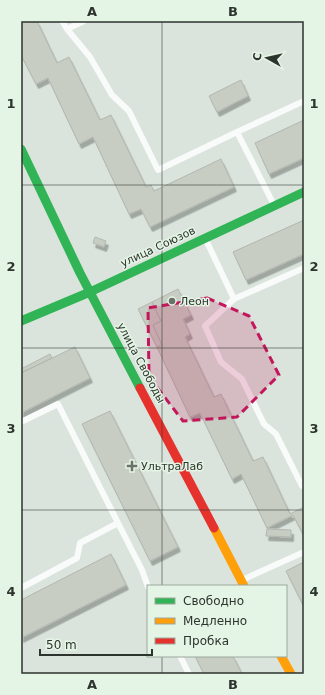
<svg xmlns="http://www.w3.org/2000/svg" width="325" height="695" viewBox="0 0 325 695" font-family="'DejaVu Sans',sans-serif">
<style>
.building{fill:#c7cdc2;stroke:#b2b7b0;filter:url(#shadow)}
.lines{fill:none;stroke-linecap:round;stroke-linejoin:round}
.lane{stroke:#f9fbfa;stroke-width:6}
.fast{stroke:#30b455;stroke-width:9}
.slow{stroke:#ff9f0a;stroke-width:9}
.jam{stroke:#e5322d;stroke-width:9}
.marked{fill:#c2185b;fill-opacity:0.2;stroke:#c2185b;stroke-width:3;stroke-dasharray:8 5;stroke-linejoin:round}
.grid{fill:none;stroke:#2d332d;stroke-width:1;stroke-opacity:0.55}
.poi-dot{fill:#6a716a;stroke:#e4f5e5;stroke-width:1.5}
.labels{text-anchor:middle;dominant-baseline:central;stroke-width:3;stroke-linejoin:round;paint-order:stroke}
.street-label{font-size:11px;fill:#2d332d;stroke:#e4f5e5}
.poi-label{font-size:11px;fill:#2d332d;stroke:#e4f5e5;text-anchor:start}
.neatline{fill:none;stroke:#2d332d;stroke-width:1.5}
.grid-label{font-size:13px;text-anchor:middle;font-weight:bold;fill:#2d332d}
</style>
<defs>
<filter id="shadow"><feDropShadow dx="2.5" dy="4.5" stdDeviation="0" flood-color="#0004"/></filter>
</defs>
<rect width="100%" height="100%" fill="#dae4dc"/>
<path class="building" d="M21 21H37L57 63 69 57 100 120 111 115 146 187 151 185 154 191 221 159 234 187 150 227 141 209 129 214 93 137 79 144 48 78 36 84 21 55Z
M241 80 248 96 217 112 209 96Z
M304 120V158L269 174 255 143Z
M304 220V254L246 280 233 252Z
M95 237 106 241 104 247 93 243Z
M178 289 191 315 183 319 190 334 185 337 214 397 221 394 253 461 263 457 290 514 304 507V536L293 515 267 528 241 474 232 479 200 413 190 417 157 347 162 345 153 325 161 321 152 302Z
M152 302 161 321 153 325 162 345 157 347 138 309Z
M75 347 90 378 21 413V373Z
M50 354 52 358 21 373V369Z
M110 411 178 547 150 561 82 424Z
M267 529 291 530V537L266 536Z
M111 554 126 585 21 638V600Z
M304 562V607L286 571Z
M195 656H233L242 674H204Z"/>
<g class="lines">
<path class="lane" d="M62 21 67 29 84 21
M67 29 90 57 112 95 129 111 158 170 237 132 274 205
M237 132 304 101
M206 240 234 299 304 268
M234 299 205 326 221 362 242 379 264 424 276 434 302 486H304
M21 422 58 404 118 523 80 543 77 558 21 588
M118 523 142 570 148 587
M242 580 304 552
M180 656 189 674"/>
<path class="fast" d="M21 149 80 273 140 388
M21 321 90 292 304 192"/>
<path class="slow" d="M214 528 244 586
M281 656 291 674"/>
<path class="jam" d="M140 388 214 528"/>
</g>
<path class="marked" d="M207 298 249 316 279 375 237 417 183 421 149 377 148 308Z"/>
<path class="grid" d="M162 21V586M21 185H304M21 348H304M21 510H304M162 656V674"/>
<g class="poi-dot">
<circle cx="172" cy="301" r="4"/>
<path d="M130 460h4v4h4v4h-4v4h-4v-4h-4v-4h4z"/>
</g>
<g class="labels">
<g class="street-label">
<text transform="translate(158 247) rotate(-25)">улица Союзов</text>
<text transform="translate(141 363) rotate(62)">улица Свободы</text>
</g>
<g class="poi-label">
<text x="180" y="301">Леон</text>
<text x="141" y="466">УльтраЛаб</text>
</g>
</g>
<rect width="325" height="695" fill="none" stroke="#e4f5e5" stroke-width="44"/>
<rect x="147" y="585" width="140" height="72" fill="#e4f5e5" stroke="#9ba79b"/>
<rect x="155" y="598" width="20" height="6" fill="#30b455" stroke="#9ba79b"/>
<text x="183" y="605" font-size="12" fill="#2d332d">Свободно</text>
<rect x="155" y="618" width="20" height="6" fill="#ff9f0a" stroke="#9ba79b"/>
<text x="183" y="625" font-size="12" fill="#2d332d">Медленно</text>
<rect x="155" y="638" width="20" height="6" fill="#e5322d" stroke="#9ba79b"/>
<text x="183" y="645" font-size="12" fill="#2d332d">Пробка</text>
<g transform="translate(267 58) rotate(278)" stroke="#e4f5e5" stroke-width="3" paint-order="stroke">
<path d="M0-3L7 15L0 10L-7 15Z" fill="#2d332d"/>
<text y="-6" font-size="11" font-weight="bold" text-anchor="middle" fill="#2d332d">С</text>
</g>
<path d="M40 649v6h112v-6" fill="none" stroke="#2d332d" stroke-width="2"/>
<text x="46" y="649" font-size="12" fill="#2d332d" stroke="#e4f5e5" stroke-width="3" paint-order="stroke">50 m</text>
<rect x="22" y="22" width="281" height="651" class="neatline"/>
<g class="grid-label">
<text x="92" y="16">A</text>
<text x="233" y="16">B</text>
<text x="11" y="108">1</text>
<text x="314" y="108">1</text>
<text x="11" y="271">2</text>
<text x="314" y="271">2</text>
<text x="11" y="433">3</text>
<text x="314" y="433">3</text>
<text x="11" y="596">4</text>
<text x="314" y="596">4</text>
<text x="92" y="689">A</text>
<text x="233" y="689">B</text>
</g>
</svg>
